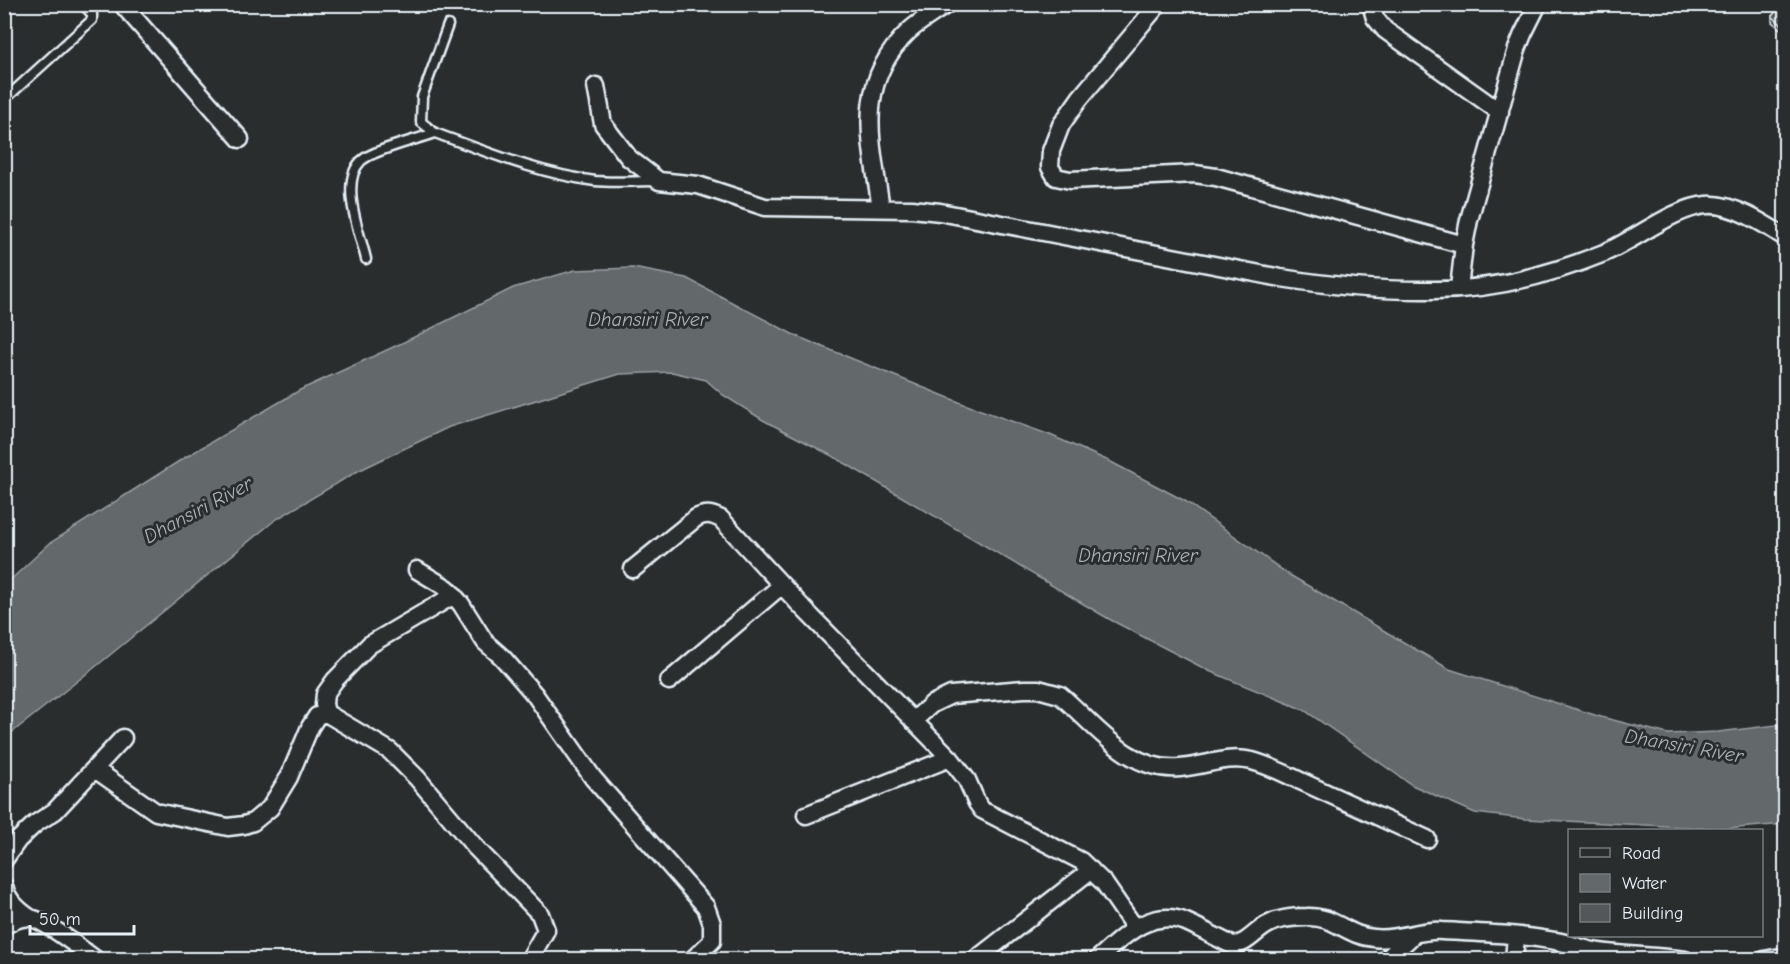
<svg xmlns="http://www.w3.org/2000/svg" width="1790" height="964" viewBox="0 0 1790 964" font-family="'Comic Neue',sans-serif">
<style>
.water{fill:#63686b;stroke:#989fa3;stroke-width:1.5}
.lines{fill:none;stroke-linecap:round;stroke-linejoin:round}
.service-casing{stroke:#e8f1f8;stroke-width:13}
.minor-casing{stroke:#e8f1f8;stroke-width:21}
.service{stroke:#2a2d2e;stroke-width:8}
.minor{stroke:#2a2d2e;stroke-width:16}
.wall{fill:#474b4d;stroke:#e8f1f8;stroke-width:1.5}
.building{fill:#535759;stroke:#e8f1f8;stroke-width:1.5}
.labels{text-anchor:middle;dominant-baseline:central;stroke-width:6;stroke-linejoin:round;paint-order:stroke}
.water-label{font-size:20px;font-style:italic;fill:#acb3b9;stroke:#2a2d2e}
</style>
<rect width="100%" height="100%" fill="#2a2d2e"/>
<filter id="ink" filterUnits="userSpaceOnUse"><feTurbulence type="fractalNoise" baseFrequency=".0167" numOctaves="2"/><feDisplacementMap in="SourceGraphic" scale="12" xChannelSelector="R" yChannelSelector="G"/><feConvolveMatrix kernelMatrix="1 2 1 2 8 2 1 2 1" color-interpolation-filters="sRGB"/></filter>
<g filter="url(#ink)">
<path class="water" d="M633 268 686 278 796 336 964 404 1050 435 1111 462 1185 501 1288 574 1449 669 1601 717 1668 734 1718 732 1785 724V824L1725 829 1525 819 1475 813 1412 785 1304 710 1209 671 1109 619 836 458 763 420 723 395 706 380 672 372 620 374 449 427 356 472 275 520 99 664 5 738V585L50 543 184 458 300 390 402 343 513 288 575 270Z"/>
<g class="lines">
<defs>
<path id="service" d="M448 25 422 97 421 122 435 133C487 152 540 174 595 181 615 183 635 181 655 181
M4 100 92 20V14L83 4
M366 259C360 233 339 183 361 161 372 150 419 139 435 133"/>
<path id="minor" d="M122 4 240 139
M1371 4 1375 18 1385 30 1500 112
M1156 7 1080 98 1061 125 1051 151 1050 167 1056 177 1070 180 1195 174 1216 177 1464 245
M596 86 603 124 629 158 659 181 698 185 765 207 912 209 940 212 1281 278C1332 286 1384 291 1435 290 1492 290 1552 274 1604 253 1635 240 1675 207 1707 205 1732 203 1765 224 1786 238
M881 208C871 140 854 84 909 31 920 21 934 13 947 4
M1459 288 1464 245 1469 220 1517 49 1523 34 1538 4
M633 569 696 518C706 513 711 514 721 519L802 607 950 758 967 780 977 803 982 810 1081 861 1104 883 1135 928
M417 570 447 588 461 604 485 642 502 657 535 695 593 778 706 907 712 924V941L692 960
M669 681 782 585
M326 713 324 704 325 694 335 680 369 645 454 595
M913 721 932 704 951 695 1024 689H1038L1060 695C1095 724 1129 773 1180 768 1206 766 1226 755 1252 761 1271 766 1289 776 1307 784 1347 802 1387 821 1427 839
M96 770 156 812 228 827 244 825 253 822 270 808 289 777 310 727 317 716 326 713 390 751 417 778 476 848 540 914 546 930 529 960
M806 815 950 758
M4 860 18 840 35 824 55 811 123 738
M4 886C7 900 18 910 30 918
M4 926C12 921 22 916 31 918 48 922 81 949 96 960
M975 960 1091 870
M1097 960C1121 938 1151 907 1186 922 1202 929 1217 938 1232 945 1247 945 1254 932 1267 925 1277 919 1294 917 1307 917 1336 916 1346 936 1374 938 1398 941 1420 929 1442 931 1479 933 1518 934 1555 941 1570 943 1584 950 1599 952 1627 956 1656 956 1685 960
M1386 960 1412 936
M1514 960 1516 936
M1764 960 1786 956"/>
</defs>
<use href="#service" class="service-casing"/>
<use href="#minor" class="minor-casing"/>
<use href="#service" class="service"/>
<use href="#minor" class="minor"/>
</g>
<path class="wall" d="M1785 4V33L1772 22V16Z"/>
<path class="building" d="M1782 4H1785V28L1772 16Z"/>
</g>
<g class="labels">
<g class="water-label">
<text x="648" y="319">Dhansiri River</text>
<text transform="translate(198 510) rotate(-28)">Dhansiri River</text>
<text x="1138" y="555">Dhansiri River</text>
<text transform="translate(1684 746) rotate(10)">Dhansiri River</text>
</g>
</g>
<rect width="1790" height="964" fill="none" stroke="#2a2d2e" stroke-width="24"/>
<rect x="12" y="12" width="1766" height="940" fill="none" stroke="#e8f1f8" stroke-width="2" filter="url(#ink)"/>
<rect x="1568" y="829" width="195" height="108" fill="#2a2d2e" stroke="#767b7f" stroke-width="1.5"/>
<rect x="1580" y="848" width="30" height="9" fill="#2a2d2e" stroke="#767b7f" stroke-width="1.5"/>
<text x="1622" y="859" font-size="18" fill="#e8f1f8">Road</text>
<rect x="1580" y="874" width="30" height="18" fill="#63686b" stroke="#767b7f" stroke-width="1.5"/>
<text x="1622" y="889" font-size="18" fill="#e8f1f8">Water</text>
<rect x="1580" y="904" width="30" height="18" fill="#535759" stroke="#767b7f" stroke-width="1.5"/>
<text x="1622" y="919" font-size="18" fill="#e8f1f8">Building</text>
<path d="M30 925v9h104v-9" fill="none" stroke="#e8f1f8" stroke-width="3"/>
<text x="39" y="925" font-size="18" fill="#e8f1f8" stroke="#2a2d2e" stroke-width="4.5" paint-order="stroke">50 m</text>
</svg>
